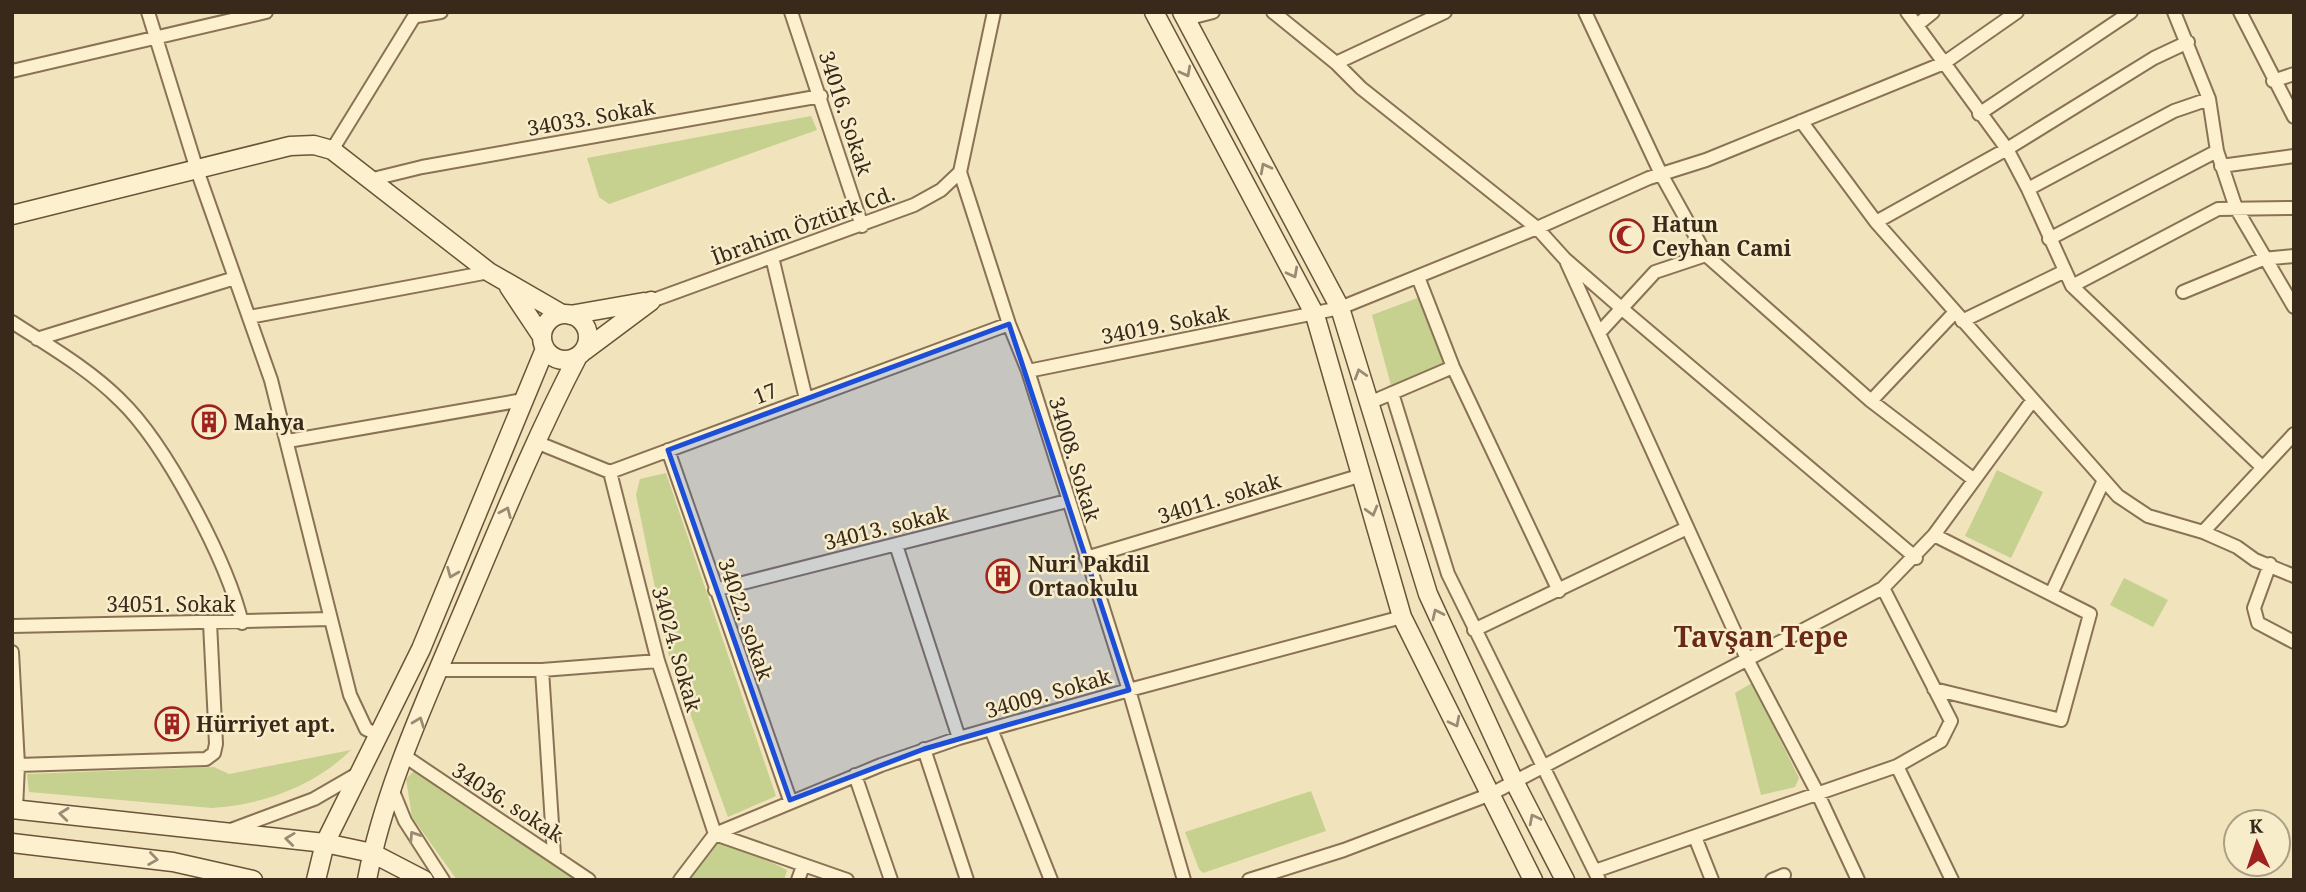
<svg xmlns="http://www.w3.org/2000/svg" width="2306" height="892" viewBox="0 0 2306 892" font-family="'Noto Serif',serif">
<style>
.green{fill:#c6d08f}
.lines{fill:none;stroke-linecap:round;stroke-linejoin:round}
.street-casing{stroke:#8a7254;stroke-width:16}
.secondary-casing{stroke:#6b5337;stroke-width:21}
.street{stroke:#fcf0cf;stroke-width:12}
.secondary{stroke:#fcf0cf;stroke-width:18}
.oneway{stroke:#9a8c74}
.marked{fill:#1d4ed8;fill-opacity:0.2;stroke:#1d4ed8;stroke-width:5;stroke-linejoin:round}
.labels{text-anchor:middle;dominant-baseline:central;stroke-width:5;stroke-linejoin:round;paint-order:stroke}
.street-label{font-size:21px;fill:#38291a;stroke:#f8edcb}
.poi-label{font-size:21px;font-weight:bold;fill:#38291a;stroke:#f8edcb;text-anchor:start}
.district-label{font-size:28px;font-weight:bold;fill:#682a16;stroke:#f8edcb}
</style>
<rect width="100%" height="100%" fill="#f1e3bb"/>
<path class="green" d="M811 116 817 130 609 204 599 197 587 158Z
M1420 297 1449 366 1392 389 1372 315Z
M1997 470 2043 492 2011 558 1965 536Z
M666 473 776 796 728 817 669 656 636 495 640 479Z
M2124 578 2168 600 2153 627 2110 605Z
M1752 683 1799 778 1795 787 1761 795 1735 693Z
M351 750C315 786 262 805 212 808L29 792 27 774 214 767 229 774Z
M414 771 589 880H457L412 817 406 779Z
M1311 791 1326 831 1203 873 1199 869 1185 832Z
M715 834 787 870 784 880H680Z"/>
<g class="lines">
<defs>
<path id="street" d="M148 12 197 170 271 380 350 695 366 729 380 736
M791 12 862 226
M994 12 960 172 1009 324 1028 371 1129 690 1184 880
M1273 12 1336 63 1361 88 1537 228 1565 259 1627 313 1916 558
M1585 12 1661 174 1706 255 1871 401 1973 479
M1907 12 2007 149 2028 189 2072 286 2262 467
M2174 12 2209 99 2217 151 2236 208 2294 307
M2240 12 2294 117
M417 16 441 12
M1186 19 1213 12
M1917 25 1933 12
M1336 63 1445 12
M12 71 266 12
M2273 81 2294 74
M1979 114 2131 12
M1801 121 1876 222 2118 496 2148 516 2203 532 2237 547 2255 560 2294 576
M332 150 417 12
M2221 166 2294 156
M369 180 422 167 821 96
M2028 189 2174 111 2209 99
M1876 222 2007 149 2154 58 2188 42
M2049 239 2217 151
M772 257 806 399
M1567 263 1748 661 1817 792 1858 880
M1418 277 1453 367 1559 591
M2072 286 2218 209 2294 208
M2183 292 2263 259 2294 256
M651 301 914 205 941 190 960 172
M249 317 489 272
M1962 321 2065 271
M12 322C49 346 89 369 120 400 166 444 227 561 242 623
M1599 333 1655 272 1706 255
M37 339 235 278
M1028 371 1340 308 1537 228 1649 178 1706 160 1944 63 2017 12
M1392 393 1448 574 1599 880
M1871 401 1954 313
M1369 403 1453 367
M288 441 523 400
M536 442 610 472 1009 324
M668 450 790 800
M610 472 658 661 715 834
M2203 532 2294 434
M896 545 959 738
M1086 558 1362 475
M2270 564 2254 608 2258 623 2294 642
M715 590 1067 501
M2051 594 2104 480
M12 626 330 619
M1474 630 1687 528
M12 652 18 765 16 809
M439 670H542L658 661
M542 670 554 855
M1934 689 2061 720 2090 614 1934 535
M991 729 1051 880
M924 749 967 880
M406 757 589 880
M18 765 206 759 214 753 216 744 210 623
M1897 766 1952 880
M855 775 891 880
M392 789 405 821 443 880
M228 831 314 799 359 773
M715 834 847 880
M1695 837 1712 880
M1595 871 1897 766 1941 741 1951 721 1883 588
M680 880 715 834 881 765 959 738 1129 690 1402 617
M798 880 803 866
M1249 880 1344 850 1491 794 1883 588 1934 535 2032 401
M1772 880 1784 875"/>
<path id="secondary" d="M1154 12 1315 315 1402 617 1533 880
M1182 12 1340 308 1428 594 1515 783 1565 880
M12 215 290 146 314 145 332 150 489 272 562 314
M509 287 541 335
M542 337a23 23 0 1 1 46 0a23 23 0 1 1-46 0Z
M570 315 644 302
M584 351 651 301
M12 809 325 843 372 853 424 880
M12 843 173 862 253 880
M316 880 325 843 421 649 545 349
M367 880C383 792 427 697 462 614 499 527 534 440 578 356"/>
</defs>
<use href="#street" class="street-casing"/>
<use href="#secondary" class="secondary-casing"/>
<use href="#street" class="street"/>
<use href="#secondary" class="secondary"/>
</g>
<defs><path id="oneway-chevron" d="M-2-3.5L2.5 0L-2 3.5" fill="none" stroke-width="1.6" stroke-linecap="round" stroke-linejoin="round" transform="scale(1.75)"/></defs>
<g class="oneway">
<use href="#oneway-chevron" transform="translate(1186 72) rotate(62)"/>
<use href="#oneway-chevron" transform="translate(1265 168) rotate(-118)"/>
<use href="#oneway-chevron" transform="translate(1293 273) rotate(62)"/>
<use href="#oneway-chevron" transform="translate(1360 374) rotate(-107)"/>
<use href="#oneway-chevron" transform="translate(1372 511) rotate(74)"/>
<use href="#oneway-chevron" transform="translate(506 512) rotate(-67)"/>
<use href="#oneway-chevron" transform="translate(452 573) rotate(112)"/>
<use href="#oneway-chevron" transform="translate(1437 614) rotate(-115)"/>
<use href="#oneway-chevron" transform="translate(419 722) rotate(-69)"/>
<use href="#oneway-chevron" transform="translate(1455 722) rotate(63)"/>
<use href="#oneway-chevron" transform="translate(64 814) rotate(-174)"/>
<use href="#oneway-chevron" transform="translate(1534 819) rotate(-117)"/>
<use href="#oneway-chevron" transform="translate(414 836) rotate(-123)"/>
<use href="#oneway-chevron" transform="translate(290 839) rotate(-173)"/>
<use href="#oneway-chevron" transform="translate(153 859) rotate(8)"/>
</g>
<path class="marked" d="M1009 324 1129 690 924 749 790 800 668 450Z"/>
<defs>
<symbol id="mosque-ring" viewBox="-11 -11 22 22"><circle r="9.5" fill="#f8edcb" stroke="#9e221e" stroke-width="1.5"/><path d="M3.5-4.9A6 6 0 1 0 3.5 4.9A5 5 0 1 1 3.5-4.9Z" fill="#9e221e"/></symbol>
<symbol id="building-ring" viewBox="-11 -11 22 22"><circle r="9.5" fill="#f8edcb" stroke="#9e221e" stroke-width="1.5"/><path d="M-4-6H4V6H1V3H-1V6H-4ZM-2.5-4.3h1.7v1.8h-1.7ZM.8-4.3h1.7v1.8H.8ZM-2.5-1h1.7V.8h-1.7ZM.8-1h1.7V.8H.8Z" fill="#9e221e"/></symbol>
</defs>
<g fill-rule="evenodd">
<use href="#mosque-ring" x="1608" y="217" width="38" height="38"/>
<use href="#building-ring" x="190" y="403" width="38" height="38"/>
<use href="#building-ring" x="984" y="557" width="38" height="38"/>
<use href="#building-ring" x="153" y="705" width="38" height="38"/>
</g>
<g class="labels">
<g class="street-label">
<text transform="translate(846 113) rotate(72)">34016. Sokak</text>
<text transform="translate(591 117) rotate(-10)">34033. Sokak</text>
<text transform="translate(803 225) rotate(-20)">İbrahim Öztürk Cd.</text>
<text transform="translate(1165 324) rotate(-11)">34019. Sokak</text>
<text transform="translate(765 393) rotate(-21)">17</text>
<text transform="translate(1075 459) rotate(73)">34008. Sokak</text>
<text transform="translate(1219 498) rotate(-17)">34011. sokak</text>
<text transform="translate(886 527) rotate(-14)">34013. sokak</text>
<text x="171" y="604">34051. Sokak</text>
<text transform="translate(746 619) rotate(71)">34022. sokak</text>
<text transform="translate(677 649) rotate(74)">34024. Sokak</text>
<text transform="translate(1048 693) rotate(-16)">34009. Sokak</text>
<text transform="translate(508 802) rotate(33)">34036. sokak</text>
</g>
<g class="poi-label">
<text x="1652" y="224">Hatun<tspan x="1652" dy="24">Ceyhan Cami</tspan></text>
<text x="234" y="422">Mahya</text>
<text x="1028" y="564">Nuri Pakdil<tspan x="1028" dy="24">Ortaokulu</tspan></text>
<text x="196" y="724">Hürriyet apt.</text>
</g>
<g class="district-label">
<text x="1761" y="636">Tavşan Tepe</text>
</g>
</g>
<rect width="2306" height="892" fill="none" stroke="#38291a" stroke-width="28"/>
<g transform="translate(2257 843) rotate(357)"><circle r="33" fill="#f8edcb" stroke="#ab9f84" stroke-width="2"/>
<path d="M0-5L12 26L0 18L-12 26Z" fill="#9e221e"/>
<text y="-10" font-size="19" font-weight="bold" text-anchor="middle" fill="#38291a">K</text>
</g>
</svg>
